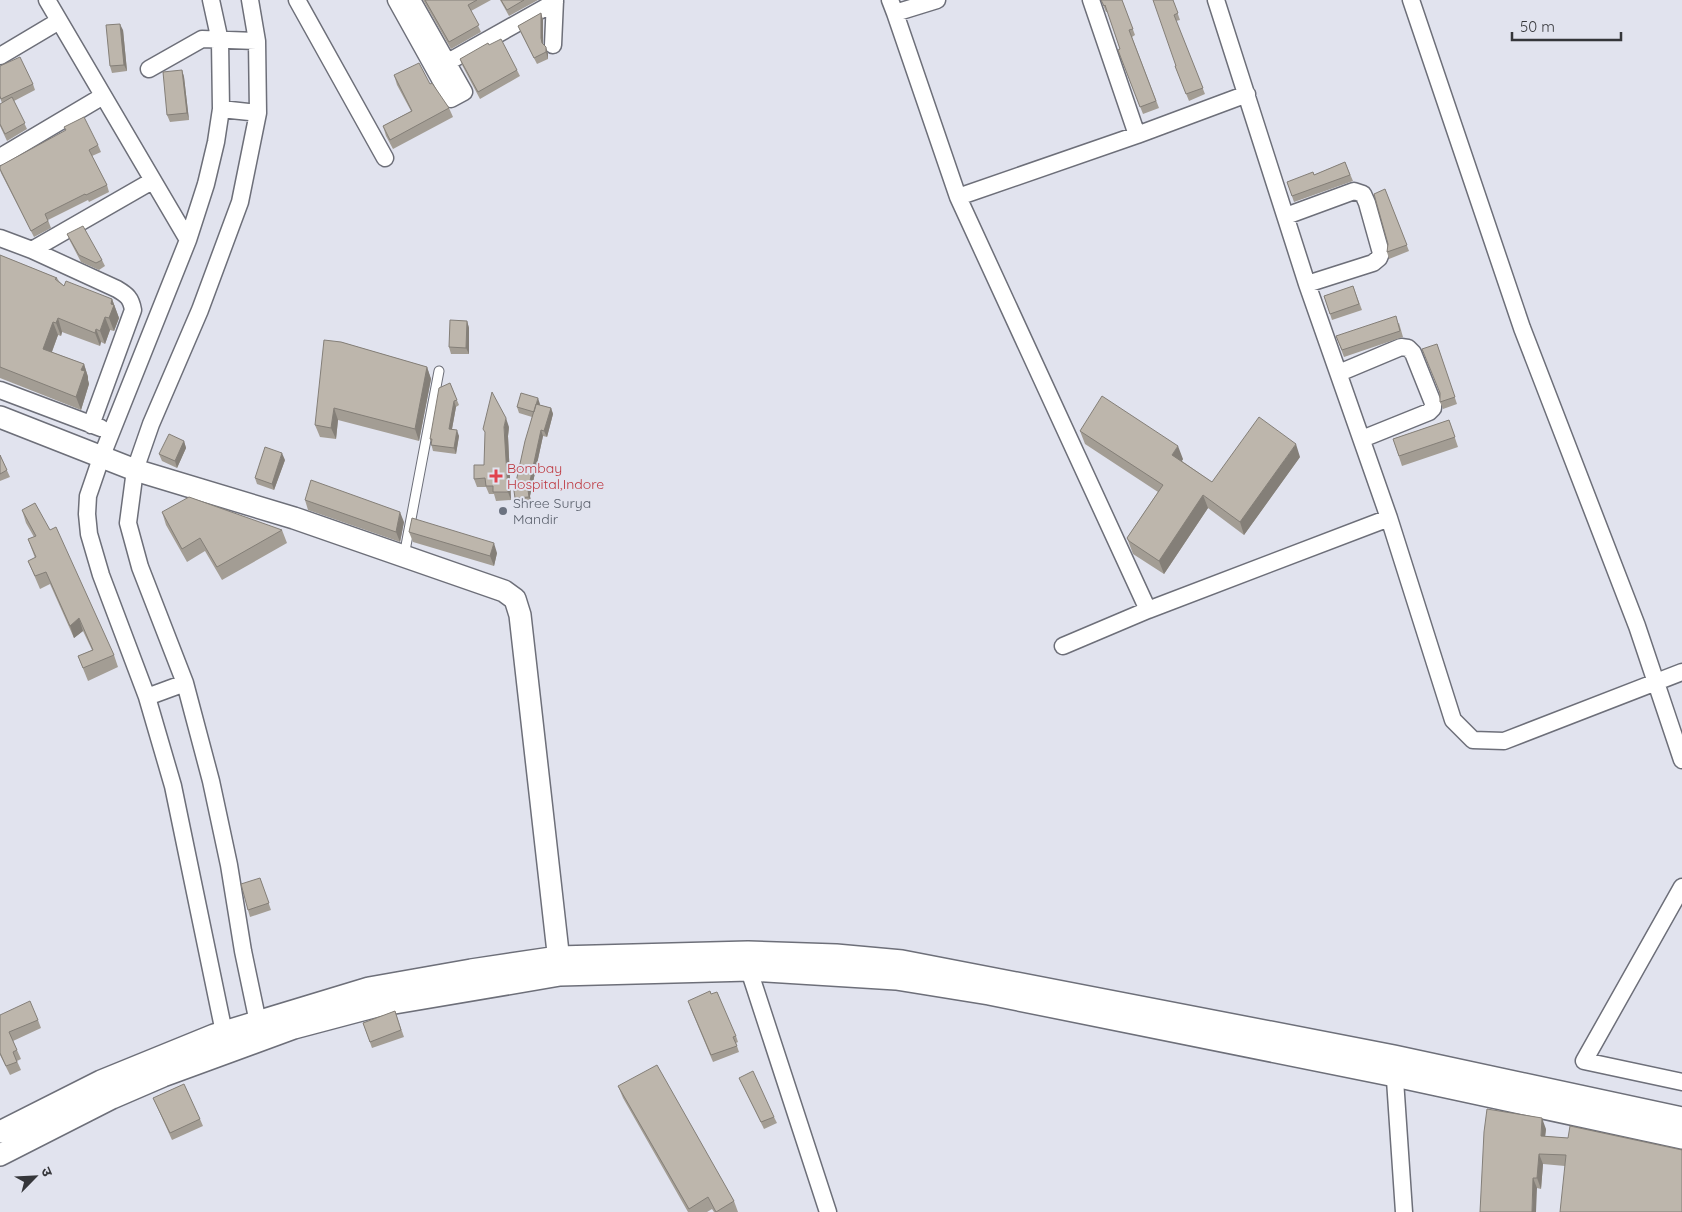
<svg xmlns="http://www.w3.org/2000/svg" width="1682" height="1212" viewBox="0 0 1682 1212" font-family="Quicksand,'Noto Sans Devanagari',sans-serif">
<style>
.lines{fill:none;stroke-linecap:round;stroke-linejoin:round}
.service-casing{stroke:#6d6f79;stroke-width:11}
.minor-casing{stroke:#6d6f79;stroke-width:19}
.tertiary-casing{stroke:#6d6f79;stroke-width:24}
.service{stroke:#fff;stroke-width:9}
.minor{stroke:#fff;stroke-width:16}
.tertiary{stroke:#fff;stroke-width:21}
.wall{fill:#a39d94}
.shaded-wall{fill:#847f78}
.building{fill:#bdb6ac;stroke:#847f78}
.health-dot{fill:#e0444e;stroke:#e1e3ee;stroke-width:2}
.worship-dot{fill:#6b7280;stroke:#e1e3ee;stroke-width:2}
.labels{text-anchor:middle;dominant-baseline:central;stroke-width:4;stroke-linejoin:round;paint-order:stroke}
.health-label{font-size:14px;fill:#be3a42;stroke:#e1e3ee;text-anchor:start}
.worship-label{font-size:14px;fill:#5b616d;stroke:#e1e3ee;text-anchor:start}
</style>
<rect width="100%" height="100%" fill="#e1e3ee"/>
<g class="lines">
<defs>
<path id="service" d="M404 556 439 371"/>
<path id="minor" d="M47 0 188 240
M211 0 220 41 221 109 216 142 206 184 188 240 101 458 88 496 87 514 89 534 101 575 147 697 173 786 226 1042
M250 0 257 41 258 113 240 202 200 310 151 424 135 470 128 523 140 567 185 683 211 781 229 865 243 951 260 1032
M297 0 385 158
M396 0 451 99 464 92 412 0
M890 0 895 13 937 0
M1091 0 1137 135 1247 94
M1216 0 1307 284 1389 518 1453 720 1473 740 1504 741 1682 672
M1411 0 1522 328 1637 626 1682 760
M895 13 958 197 1148 610
M553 45 555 0
M0 56 59 21
M448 62 555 2
M149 69 202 39 257 41
M221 109 258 113
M0 157 103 96
M958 197 1137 135
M1286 216 1354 191 1363 194 1367 203 1381 253 1379 258 1373 263 1307 284
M0 238 32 250 117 289C127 295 131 298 133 310L91 425
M32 250 152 181
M1339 373 1401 347 1408 348 1413 353 1433 403V408L1429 412 1362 439
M0 390 101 428
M1063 646 1148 610 1389 518
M147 697 185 683
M1682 887 1584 1061 1682 1082
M748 959 749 970 828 1212
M1394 1065 1404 1212"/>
<path id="tertiary" d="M0 417 135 470 294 518 504 591 515 599 520 615 560 970
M0 1132 101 1081 214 1035 369 988 471 970 558 957 748 952 836 955 902 961 1394 1056 1682 1118
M0 1155 112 1098 163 1076 294 1028 377 1006 560 975 749 970 896 979 989 994 1395 1076 1682 1138"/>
</defs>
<use href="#service" class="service-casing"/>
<use href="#minor" class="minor-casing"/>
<use href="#tertiary" class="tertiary-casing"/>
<use href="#service" class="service"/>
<use href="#minor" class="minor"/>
<use href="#tertiary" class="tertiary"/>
</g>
<path class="wall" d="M423 0H491L471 11 481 32 451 49Z
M500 0H538L509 16Z
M1101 0H1122L1135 35 1132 37 1159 108 1143 114 1121 58 1120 49 1108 12H1106Z
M1173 0 1180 20 1176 21 1205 94 1189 101 1175 66H1176Z
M541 13 543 20V44L548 54V59L537 64 521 33 518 26Z
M123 30 127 71 112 73 110 66Z
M489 45 517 70 520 76 480 99 462 65 460 59Z
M0 66 33 84 35 90 14 101 27 129 7 141 0 126V104L2 103 0 98Z
M182 70 184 77 189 120 170 122 167 115Z
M394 75 430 84 449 108 453 117 393 149 386 136 383 126 411 111 397 85Z
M98 145 101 152 92 156 107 185 109 192 89 202 88 200 48 220 51 228 34 237 1 173 0 170V166Z
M1345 162 1353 181 1294 202 1287 182 1314 175Z
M1385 189 1409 251 1389 259 1387 252 1388 244Z
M67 234 102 260 105 266 99 270 81 262 70 241Z
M0 255 57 278 59 281 64 286 112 299 119 318 114 331 110 330 105 344 101 342 100 346 62 332 61 336 58 335 52 352 84 364 88 377V380L89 384 81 410 0 378Z
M1353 286 1362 310 1332 320 1324 296Z
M467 321 469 328V354H451L449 347Z
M1399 323 1403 337 1344 357 1336 336Z
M341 342 427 367 431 379 419 441 338 420 336 439 320 437 315 425Z
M1437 344 1457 404 1443 409 1440 402Z
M450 383 459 405 456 407 452 429 459 436 456 454 433 451 430 439Z
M540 404V405L551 408 553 414 547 437 543 436 530 496 531 503 517 504 515 498 532 417 519 413 517 407Z
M1449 420 1458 447 1402 466 1393 439Z
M509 427 508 436 511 500 496 501 494 494H489L486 487H477L474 479 484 465Z
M1080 431 1183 459 1182 461 1212 482 1300 457 1244 535 1208 508 1164 574 1133 554 1127 538 1158 492 1085 444Z
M184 441 186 448 177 468 162 461 159 454Z
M0 455 10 477 0 481Z
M285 460 274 490 257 484 255 478Z
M305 500 404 522 400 542 308 510Z
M22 510 114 655 118 667 88 681 78 656 92 650 83 631 74 638 50 584 40 589 28 561 35 558 28 539 34 537 26 523Z
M162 512 282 530 287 543 222 580 205 551 187 562 166 525Z
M409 532 497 553 494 566 413 542Z
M260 878 271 910 250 917 248 910Z
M690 1007 736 1036 738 1042 736 1043 739 1052 713 1062Z
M395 1011 404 1037 372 1048 363 1023Z
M0 1015 38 1020 41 1028 13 1041 21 1059 17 1061 21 1070 10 1075 0 1055Z
M739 1078 774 1117 777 1123 764 1129 742 1084Z
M618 1086 734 1201 738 1212H714L712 1209 707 1212H688L623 1098Z
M153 1098 200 1119 203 1126 172 1140Z
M1546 1129 1545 1136 1568 1138 1565 1166 1543 1164 1541 1189 1537 1188 1480 1212Z"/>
<path class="shaded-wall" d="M541 13 543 20V45L544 50 541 38Z
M120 24 123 30 127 71 124 65Z
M546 47 548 54V59L546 52Z
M182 70 184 77 189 120 187 113Z
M112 299 119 318 114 331 109 318 111 304Z
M105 317 110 330 105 344 100 331Z
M58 318 62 332 61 336 56 323Z
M467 321 469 328V354L466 348Z
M53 322 58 335 48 362 43 349Z
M96 329 101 342 100 346 95 333Z
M84 364 88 377V380L89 384 81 410 76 397 81 370Z
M427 367 431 379 419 441 415 429Z
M538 398 540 404 536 418 534 412Z
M454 401 456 407 451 434 449 429Z
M334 408 338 420 336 439 331 428Z
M551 408 553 414 547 437 544 431Z
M506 418 509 427 508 436 511 500 508 492 504 427Z
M457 430 459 436 456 454 454 448Z
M541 430 543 436 530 496 531 503 529 497 528 490Z
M184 441 186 448 177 468 175 461Z
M1296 444 1300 457 1244 535 1240 522Z
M1178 446 1183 459 1177 468 1172 455Z
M282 453 285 460 274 490 272 484Z
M1203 495 1208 508 1164 574 1159 561Z
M400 512 404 522 400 542 396 532Z
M494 543 497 553 494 566 490 556Z
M79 618 83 631 74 638 70 626Z
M1542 1118 1546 1129 1544 1146 1541 1136Z
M1539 1154 1543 1164 1541 1189 1537 1178Z
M1533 1178 1537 1188 1536 1212H1532Z"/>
<path class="building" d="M425 0H477L468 5 479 25 449 42Z
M501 0H524L507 10Z
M1101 0H1122L1133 29 1129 30 1156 101 1140 107 1121 58 1118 50 1120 49 1105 5 1104 6Z
M1153 0H1173L1178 13 1174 15 1203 88 1186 94 1175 66H1176Z
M541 13V38L542 43 546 47V52L534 58 518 26Z
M120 24 124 65 110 66 106 25Z
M501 39 517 70 478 92 460 59 488 43 489 45Z
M20 57 33 84 1 99 0 96V66Z
M419 63 430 84 432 83 449 108 390 140 383 126 412 111 394 75Z
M182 70 187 113 167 115 163 72Z
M12 97 25 123 5 134 0 124V104Z
M84 117 98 145 89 150 107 185 86 195 85 194 45 214 48 221 31 231 0 169V166L66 130 64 127Z
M1345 162 1350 175 1292 196 1287 182 1313 172 1314 175Z
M1385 189 1407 245 1387 252 1388 244 1374 194Z
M83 226 102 260 96 263 79 255 67 234Z
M0 255 57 278 55 279 64 286 66 281 112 299 111 304 114 305 109 318 105 317 100 331 96 329 95 333 58 318 56 323 53 322 43 349 84 364 81 370 85 371 76 397 0 367Z
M1353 286 1359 304 1330 314 1324 296Z
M1396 316 1400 331 1342 350 1336 336Z
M450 320 467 321 466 348 449 347Z
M324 340 341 342 427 367 415 429 334 408 331 428 315 425Z
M1437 344 1455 397 1440 402V393L1422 349Z
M450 383 457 400 454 401 449 429 457 430 454 448 431 445 432 439H430L439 388Z
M492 392 506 418 504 427 508 492H493V486H486L485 478 474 479V465H484L485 432 483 429Z
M521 393 538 398 534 412 517 407Z
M1102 396 1178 446 1172 455 1212 482 1259 417 1296 444 1240 522 1203 495 1159 561 1129 541 1127 538 1163 485 1080 431Z
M536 404 551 408 544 431 541 430 528 490 529 497 515 498 514 491 525 441Z
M1449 420 1455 437 1399 456 1393 439Z
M169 434 184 441 175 461 159 454Z
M265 447 282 453 272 484 255 478Z
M0 455 7 470 0 474Z
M311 480 400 512 396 532 305 500Z
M189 497 282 530 217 567 200 538 182 549 162 512Z
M35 503 50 530 56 527 114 655 83 668 78 656 93 650 79 618 70 626 46 572 35 576 28 561 36 557 28 539 36 536 22 510Z
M412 518 494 543 490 556 409 532Z
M260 878 269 903 248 910 241 884Z
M710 991 711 994 717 992 736 1036 733 1037 737 1046 711 1055 688 1001Z
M30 1001 38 1020 9 1032 17 1050 13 1052 17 1062 6 1066 0 1053V1015Z
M395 1011 401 1030 370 1042 363 1023Z
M657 1065 734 1201 716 1212 708 1197 689 1209 618 1086Z
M753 1071 774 1117 761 1122 739 1078Z
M184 1084 200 1119 170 1133 153 1098Z
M1487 1109 1542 1118 1541 1136 1568 1138 1570 1126 1682 1150V1212H1560L1566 1155 1539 1154 1537 1178H1533L1532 1212H1480L1484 1132Z"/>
<path class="health-dot" d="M493.5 468.5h5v5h5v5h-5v5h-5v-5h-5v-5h5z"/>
<circle class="worship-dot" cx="503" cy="511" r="5"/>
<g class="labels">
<g class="health-label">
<text x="507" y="468">Bombay<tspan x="507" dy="16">Hospital,Indore</tspan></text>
</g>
<g class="worship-label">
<text x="513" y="503">Shree Surya<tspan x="513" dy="16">Mandir</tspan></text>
</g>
</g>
<g transform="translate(35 1177) rotate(66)" stroke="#e1e3ee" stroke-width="4" paint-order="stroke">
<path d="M0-4L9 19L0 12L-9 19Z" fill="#35363a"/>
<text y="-8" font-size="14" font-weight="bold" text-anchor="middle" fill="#35363a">उ</text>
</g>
<path d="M1512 32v8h109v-8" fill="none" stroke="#35363a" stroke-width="2.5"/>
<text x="1520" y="32" font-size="15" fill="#35363a" stroke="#e1e3ee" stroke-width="4" paint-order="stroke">50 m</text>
</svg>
